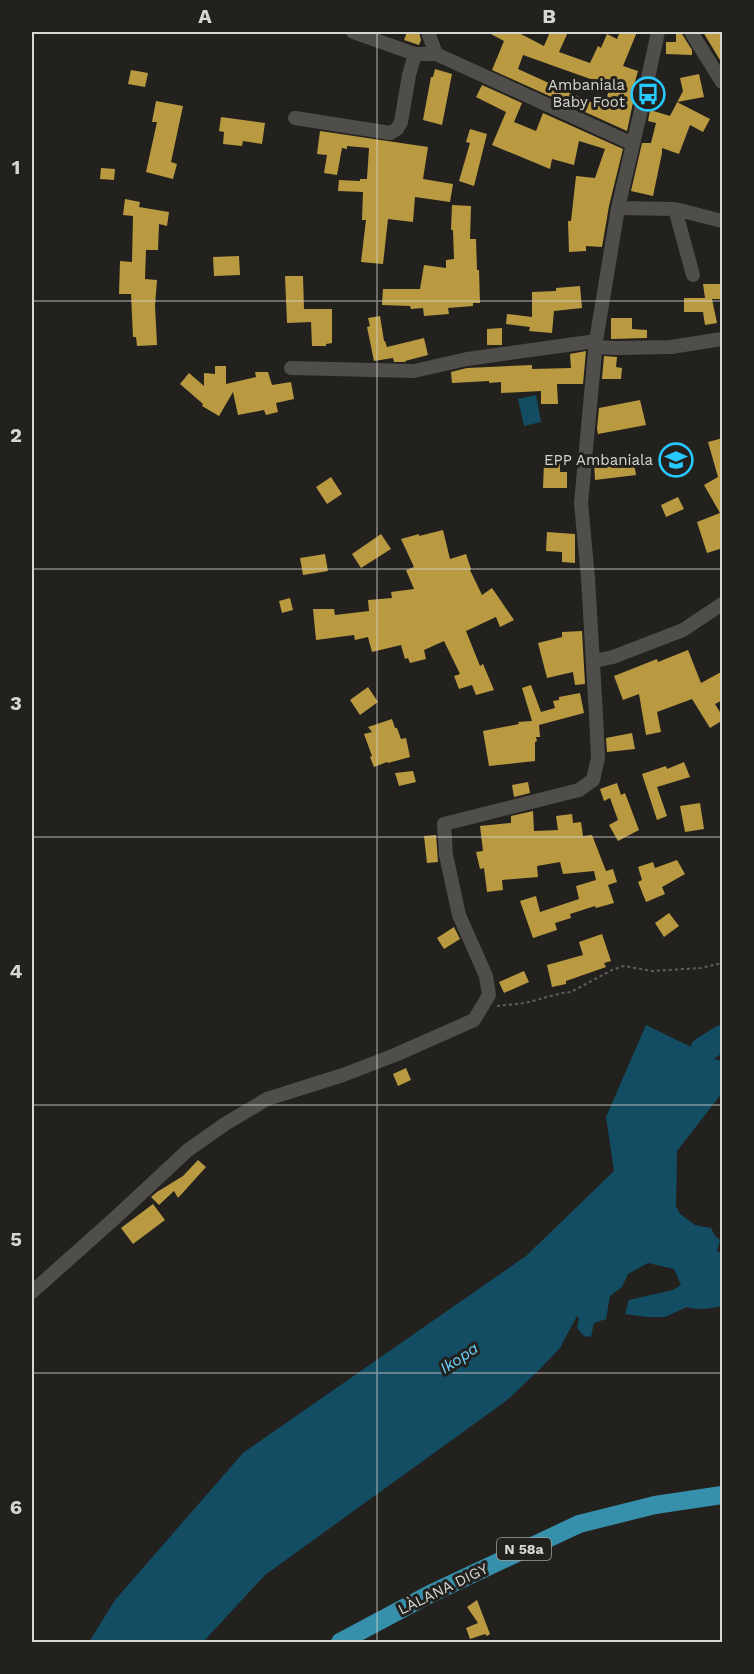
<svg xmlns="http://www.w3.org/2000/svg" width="754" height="1674" viewBox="0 0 754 1674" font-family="'Work Sans',sans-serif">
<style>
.water{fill:#124d63}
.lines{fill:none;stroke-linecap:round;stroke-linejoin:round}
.river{stroke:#124d63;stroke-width:26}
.building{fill:#ba9a41;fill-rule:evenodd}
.path{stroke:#605e5b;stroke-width:2;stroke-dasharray:3 3;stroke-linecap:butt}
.street{stroke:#4f4e4a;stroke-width:14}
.primary{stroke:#368fab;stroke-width:18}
.grid{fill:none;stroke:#d6d6d3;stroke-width:1.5;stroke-opacity:0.55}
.labels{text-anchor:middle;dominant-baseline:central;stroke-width:6;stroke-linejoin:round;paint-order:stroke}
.shield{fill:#23211e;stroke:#a0a09d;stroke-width:1.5}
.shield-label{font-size:14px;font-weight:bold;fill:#d6d6d3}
.poi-label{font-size:15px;fill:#d6d6d3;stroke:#23211e;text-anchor:end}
.street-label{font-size:15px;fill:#d6d6d3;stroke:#23211e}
.water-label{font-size:16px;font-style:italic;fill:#68d2fd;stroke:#23211e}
.neatline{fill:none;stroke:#d6d6d3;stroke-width:2}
.grid-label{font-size:20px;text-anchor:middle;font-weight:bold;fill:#d6d6d3}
</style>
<rect width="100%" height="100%" fill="#23211e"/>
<path class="water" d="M536 395 541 422 524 426 518 399Z
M646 1025 722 1062V1093L677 1151 676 1206 680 1214 695 1225 711 1228 715 1236 720 1240 717 1251 722 1254V1306C711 1308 698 1311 687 1307L665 1317H647L625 1314 629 1300 673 1290 681 1285 674 1269 648 1263 628 1274 622 1287 610 1296 606 1319 594 1323 591 1337 584 1336 577 1328 579 1318 577 1316 560 1348 538 1371 506 1401 265 1575 203 1642H89L115 1600 243 1453 526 1256 614 1171 606 1117Z"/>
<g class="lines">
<path class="river" d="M691 1083 703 1050 722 1038"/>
</g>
<path class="building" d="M407 32H419L421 40 419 45 404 40Z
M487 32H517L544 46 550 32H568L559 52 590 63 598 46 601 48 607 34 617 39 620 32H637L623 66 638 71 632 92 635 93 627 131 492 70 504 41ZM523 55 610 86 604 108 518 69Z
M703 32H723V65Z
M676 34H682L692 50V55L666 54V42H676Z
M435 69 452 74 442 125 423 120 431 77H433Z
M131 70 148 73 145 87 128 84Z
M699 74 704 97 677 102 710 119 703 132 690 125 679 154 662 148V153L653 196 631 191 642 143H651L656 123 648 121 650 110 670 116 683 91 680 78Z
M482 85 522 103 514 122 536 131 543 113 623 149 609 206 602 247 586 246V251L569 252 568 221H571L576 176 595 178 605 149 579 141 574 165 552 159 550 169 492 145 506 112 476 97Z
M156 101 183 106 171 162 177 164 173 179 146 172 157 122H152Z
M221 117 265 123 262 144 243 141 242 146 223 144 224 132 219 131Z
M470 129 487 134 474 186 459 181 470 143 466 142Z
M320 131 428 147 423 179 453 184 450 202 415 197 413 222 388 219 383 264 361 262 366 220H362L363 192 338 191 339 180 360 181V179H367L369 148 347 146V149L342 148 337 175 324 173 327 155 317 154Z
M101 168 115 169 114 180 100 179Z
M125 199 140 202 139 207 169 212 167 226 159 224 158 250H146L145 279 157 280 155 306 157 345 137 346 136 337H133L131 294H119L120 261 132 262 133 216 123 215Z
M452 205 471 206 470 239H476L477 270H479L480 303H473V306L448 308 449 314 424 316 423 308 411 309 410 306 382 305 383 289H420L424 265 446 268V260L454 259 453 230H451Z
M239 256 240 275 214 276 213 257Z
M285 276H303L304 309H332V343L326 344V346H312L311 322 287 323Z
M703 284H721L720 299H712L717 323 705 325 703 312H684V298H705Z
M580 286 582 308 554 311 552 333 529 331 530 327 506 324 507 314 532 317V292L556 291V288Z
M380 316 384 341H385L387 347 424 338 428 355 405 361 406 362H394L393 358 374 361 367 327 370 326 368 318Z
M611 318H632V329L647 330V338L611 339Z
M502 328V345H487V329Z
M586 351 583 384H557L558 404H541V391L501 393V382L489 383V381L452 383 451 372 467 368 532 365V369L571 368 570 354Z
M604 356 617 357 616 367 622 368 621 379H602Z
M215 366H226V384L256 377 255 372H268L272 385 291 382 294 399 276 403 278 412 266 415 264 410 238 415 233 392 219 416 202 406 203 404 180 384 189 373 204 386V373L215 374Z
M640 400 646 425 598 434 597 429 599 408Z
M723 438V548L707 553 697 522 720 513 704 485 718 477 708 442Z
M633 457 636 475 595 480 594 461Z
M544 462 560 463V472H567V488H543Z
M331 477 342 494 327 504 316 487Z
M678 497 684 509 666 517 661 505Z
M443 530 450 559 466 554 471 569 470 570 482 595 492 588 514 620 500 627 496 617 466 631 480 666 483 664 494 690 476 695 472 685 459 689 454 676 460 674 444 641 424 650 426 659 410 663 408 658 405 659 401 645 372 652 368 637 355 640 354 635 316 640 313 609H334L335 615 369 611 368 600 392 598 391 592 414 589 406 570 414 567 401 539 419 534V536Z
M547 532 575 534V563L562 562V552L546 551Z
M381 534 391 549 361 568 352 554Z
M325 554 328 571 303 575 300 558Z
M290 598 293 610 282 613 279 601Z
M582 631 585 684 575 685 573 672 547 678 538 643 562 637V632Z
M688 650 701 683 723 671V700L715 704 723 717V720L710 728 692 699 657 712 661 732 646 735 639 694 623 700 614 676 657 659 658 662Z
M531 685 541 712 555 708 553 701 559 700V697L580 693 584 713 539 725 540 737H536L537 741 535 742V761L489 766 483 731 519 724 518 722 532 721 522 688Z
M368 687 378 702 360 715 350 700Z
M392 719 395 728H397L401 739 406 738 410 757 388 763 387 762 374 767 370 757 372 756 364 734 372 732 368 727Z
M632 733 635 749 607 752 606 738Z
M684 762 690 777 657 787 667 816 657 820 642 774 666 766 667 769Z
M413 771 416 782 399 786 395 773Z
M528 782 530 793 514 797 512 785Z
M617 783 621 795 625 793 639 830 618 841 609 825 618 820 610 798 604 801 600 789Z
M700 803 704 829 685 832 680 806Z
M533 811 534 831 558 830 556 816 572 814 573 823 581 822 583 836 592 835 606 871 613 869 617 882 608 885 614 903 596 908 595 906 570 914 571 918 555 923 557 930 533 938 520 901 536 896 540 912 579 899 576 886 596 880 594 871 563 874 560 862 537 866 538 877 502 880 503 890 487 892 484 868 480 869 476 852 483 851 480 826 511 823V816Z
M436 835 438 862 427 863 424 836Z
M677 860 685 874 662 887 665 894 646 902 638 882 642 880 638 867 653 862 655 868Z
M669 913 679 926 664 937 655 923Z
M454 927 460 939 444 949 437 938Z
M602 934 611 961 604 963 606 967 566 981V984L552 987 547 965 583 955 579 942Z
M524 971 529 982 504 993 499 982Z
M406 1068 411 1080 398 1086 393 1074Z
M198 1160 206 1167 178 1198 174 1191 159 1205 151 1197 157 1192 183 1176Z
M153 1204 165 1220 133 1244 121 1228Z
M477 1600 490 1634 487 1636 485 1634 470 1639 466 1628 478 1623 467 1607Z"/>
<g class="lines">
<path class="path" d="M497 1006 525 1003 562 993 571 992 612 970 624 966 652 971 701 968 722 963"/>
<path class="street" d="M353 32 415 54H436L633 144
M428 32 436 54
M691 32 722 82
M295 118 390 133 397 129 401 122 409 75 415 54
M618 208 675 209 722 221
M675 209 693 275
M595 347 617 348 671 347 722 339
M291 368 414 371 467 359 596 341
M594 661 613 657 683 630 722 604
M32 1292 115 1218 188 1150 225 1124 267 1099 343 1075 395 1055 474 1020 489 995 486 976 459 915 446 855 444 824 579 790 593 780 598 758 596 716 588 578 581 503 596 341 618 208 641 110 658 32"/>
<path class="primary" d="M340 1642 430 1594 579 1524 655 1505 722 1495"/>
</g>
<path class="grid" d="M377 32V1642M32 301H722M32 569H722M32 837H722M32 1105H722M32 1373H722"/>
<defs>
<symbol id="bus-ring" viewBox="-11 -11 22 22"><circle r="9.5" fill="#23211e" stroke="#27c8ff" stroke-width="1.5"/><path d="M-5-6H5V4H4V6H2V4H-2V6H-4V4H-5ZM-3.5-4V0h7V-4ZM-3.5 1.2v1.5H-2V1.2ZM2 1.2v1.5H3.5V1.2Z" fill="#27c8ff"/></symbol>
<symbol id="school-ring" viewBox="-11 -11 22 22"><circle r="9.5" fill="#23211e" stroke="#27c8ff" stroke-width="1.5"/><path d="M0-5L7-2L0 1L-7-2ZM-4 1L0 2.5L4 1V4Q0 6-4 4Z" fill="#27c8ff"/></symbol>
</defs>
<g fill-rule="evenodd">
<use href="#bus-ring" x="629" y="75" width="38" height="38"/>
<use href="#school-ring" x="657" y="441" width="38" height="38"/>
</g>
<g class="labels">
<rect class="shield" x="497" y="1538" width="54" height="22" rx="4.5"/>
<g class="shield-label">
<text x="524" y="1549">N 58a</text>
</g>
<g class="poi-label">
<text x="625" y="85">Ambaniala<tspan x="625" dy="17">Baby Foot</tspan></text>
<text x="653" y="460">EPP Ambaniala</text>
</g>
<g class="street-label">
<text transform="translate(443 1589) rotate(-26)">LÀLANA DIGY</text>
</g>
<g class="water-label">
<text transform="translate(459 1358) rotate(-34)">Ikopa</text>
</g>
</g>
<rect width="754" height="1674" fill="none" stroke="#23211e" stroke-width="66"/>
<rect x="33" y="33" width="688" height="1608" class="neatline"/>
<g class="grid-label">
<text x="205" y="23">A</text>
<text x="549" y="23">B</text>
<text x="16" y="174">1</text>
<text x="16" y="442">2</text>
<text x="16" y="710">3</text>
<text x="16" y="978">4</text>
<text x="16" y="1246">5</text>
<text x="16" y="1514">6</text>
</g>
</svg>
